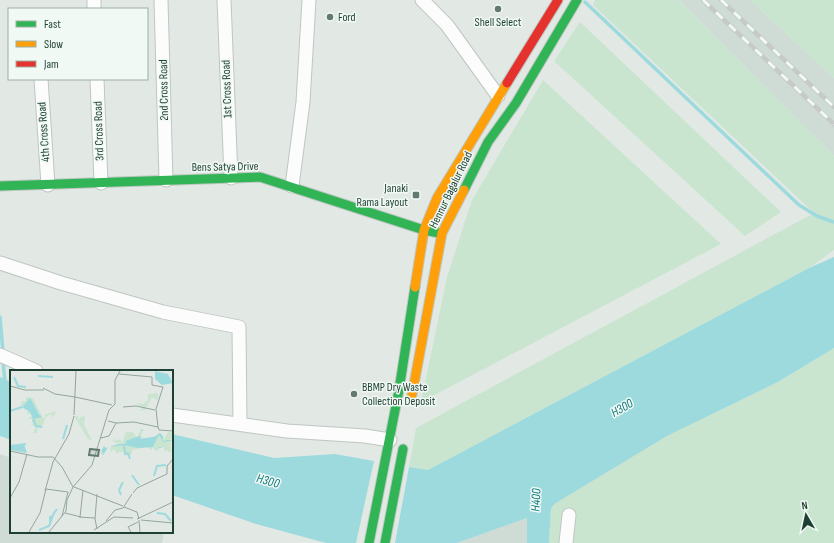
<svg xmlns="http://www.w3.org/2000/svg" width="834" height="543" viewBox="0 0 834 543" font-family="'Sofia Sans Condensed',sans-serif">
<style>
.built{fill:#cfdbd5}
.green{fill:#c9e5cf}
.water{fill:#9ddadd}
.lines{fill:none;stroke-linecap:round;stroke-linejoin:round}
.stream{stroke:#9ddadd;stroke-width:3.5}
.street-casing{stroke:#bfc6c2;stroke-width:15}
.fast-casing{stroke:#bec7c3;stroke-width:11}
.slow-casing{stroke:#bec7c3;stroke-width:11}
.jam-casing{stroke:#bec7c3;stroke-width:11}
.street{stroke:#fbfcfb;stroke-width:13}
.fast{stroke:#30b455;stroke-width:9}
.slow{stroke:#ff9f0a;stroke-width:9}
.jam{stroke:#e5322d;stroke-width:9}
.rail-casing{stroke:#c6cac9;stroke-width:4.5}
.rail{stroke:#f0f9f3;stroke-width:3;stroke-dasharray:9;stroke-linecap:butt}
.poi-dot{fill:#637a71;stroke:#f0f9f3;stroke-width:1.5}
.labels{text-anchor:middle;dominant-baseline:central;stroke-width:3;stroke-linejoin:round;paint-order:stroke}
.poi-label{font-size:12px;fill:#1e3f33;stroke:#f0f9f3;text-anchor:start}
.street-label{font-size:12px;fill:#1e3f33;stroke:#f0f9f3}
.water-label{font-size:13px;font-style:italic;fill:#117982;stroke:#f0f9f3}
.inset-river{fill:none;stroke:#9ddadd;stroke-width:2}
.inset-road{fill:none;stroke:#94a59e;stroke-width:1}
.view{fill:#637a71;fill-opacity:0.15;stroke:#637a71;stroke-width:2}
.inset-edge{fill:none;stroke:#1e3f33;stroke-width:2}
</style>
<rect width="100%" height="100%" fill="#e2e9e5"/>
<path class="built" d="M679 0H750L834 78V156Z
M0 454 11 458V532H164L162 543H0Z
M527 518V543H457Z"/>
<path class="green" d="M595 0H679L834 156V250L809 268 428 470 409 467 416 428 814 213 593 5Z
M750 0H834V78Z
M580 22 781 212 745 236 554 61Z
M543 80 721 244 421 402 447 277 472 200Z
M834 348V543H549L551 508 556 503 667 436 778 382Z"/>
<path class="water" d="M834 257V348L778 382 667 436 556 503 551 508 549 543H527V518L457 543H395L409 467 428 470 809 268Z
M0 377 11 382V440L0 436Z
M172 434 274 458 335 454 374 461 356 543H326L256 524 172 495Z"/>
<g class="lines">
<path class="stream" d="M585 2 799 205 817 216 834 222
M0 317 3 353
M3 360 5 383"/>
<defs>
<path id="street" d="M94 0V9
M161 0 166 180
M224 0 231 178
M422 0 447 25 498 96
M41 79 48 185
M97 79 101 183
M292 186 303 102 309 0
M0 263 61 283 163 312 239 327 240 424
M0 355 36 371
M172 415 287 431 365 436 390 440
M566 543 569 515"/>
<path id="fast" d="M0 186 260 177 424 230 439 233
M464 190 488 142 516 103 577 0
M369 543 399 390 415 287
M385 543 403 449"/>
<path id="slow" d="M415 287 424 230 437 198 507 83
M412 395 442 233 464 190"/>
<path id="jam" d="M507 83 558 0"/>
</defs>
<use href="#street" class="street-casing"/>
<use href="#fast" class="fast-casing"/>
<use href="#slow" class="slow-casing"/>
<use href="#jam" class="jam-casing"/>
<use href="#street" class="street"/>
<use href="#fast" class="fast"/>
<use href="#slow" class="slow"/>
<use href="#jam" class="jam"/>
<defs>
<path id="rail" d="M703 0 834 124
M721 0 834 107"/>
</defs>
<use href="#rail" class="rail-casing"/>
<use href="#rail" class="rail"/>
</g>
<g class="poi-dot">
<circle cx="498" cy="9" r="4"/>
<circle cx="330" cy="17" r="4"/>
<rect x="412" y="191" width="8" height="8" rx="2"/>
<circle cx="354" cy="394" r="4"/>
</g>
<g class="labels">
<g class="poi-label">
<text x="338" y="17">Ford</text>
<text x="498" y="22" text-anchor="middle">Shell Select</text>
<text x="408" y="188" text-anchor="end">Janaki<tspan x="408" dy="14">Rama Layout</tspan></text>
<text x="362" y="387">BBMP Dry Waste<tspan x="362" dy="14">Collection Deposit</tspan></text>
</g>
<g class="street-label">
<text transform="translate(227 89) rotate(-92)">1st Cross Road</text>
<text transform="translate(164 90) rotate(-91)">2nd Cross Road</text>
<text transform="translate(99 131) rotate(-92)">3rd Cross Road</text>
<text transform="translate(44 132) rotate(-94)">4th Cross Road</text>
<text transform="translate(225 167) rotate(-1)">Bens Satya Drive</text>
<text transform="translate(451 190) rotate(-64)">Hennur Bagalur Road</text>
</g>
<g class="water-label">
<text transform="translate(622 408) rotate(-30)">H300</text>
<text transform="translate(268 481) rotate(15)">H300</text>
<text transform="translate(536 500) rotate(-88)">H400</text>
</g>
</g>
<g transform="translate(10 370)">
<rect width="163" height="163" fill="#e2e9e5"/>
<path d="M148 23V31L142 27 135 40 129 41 133 38 126 33 133 34 138 30V24ZM16 27 23 28 33 48 36 47 34 45 46 41 43 48 41 44 36 47 32 57H27V60H30L27 61V63H30H23L26 57 20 54 26 53 22 52V49H17L22 46 21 44H17L18 41 11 37 9 40 12 31H16ZM16 32 23 33 31 46 23 49 20 42 12 37ZM64 46H68L69 51 70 47 75 46 74 55 82 70 78 69ZM131 59H134L131 65 133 69 144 68 150 63 153 71 158 62 163 63 160 75 162 81 158 82V76V80L154 81V77L145 79 142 77V80L136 77 122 80V84L115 86 119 82H109L107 84 104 79 100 83 101 77 112 74 103 72 104 67H98H104L105 71 110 69 112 73 116 62H123L127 68ZM147 66 143 77H122L121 70Z" fill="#c9e5cf" fill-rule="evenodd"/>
<path d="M145 1 158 4 163 13 152 15 145 9ZM20 28 29 44 32 47 23 49 20 42 12 37ZM150 63 153 66V71L158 70 163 71H159L160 76 159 71 153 72 149 64 143 77 145 80 149 77H152L145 80 148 82 143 77 128 78 114 75 98 77 94 84 93 85 90 82 94 84 91 81 94 76 96 78 108 74H114L128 68 130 70 144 68ZM14 74 17 83 0 80V76Z" fill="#9ddadd"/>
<path class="inset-river" d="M28 6 43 7M4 7 8 16 16 17M0 41 12 37M23 49 26 56 32 57M53 69 57 55M116 72 129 67 130 70 144 68 151 64M114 75 115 84 118 83 120 89M0 76 16 74M122 105 129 115M144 106 147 96 156 95M111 125 109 120 113 112M147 143 155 144 161 151M40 146V149L47 139M29 160 39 156 44 143"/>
<path class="inset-road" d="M109 4 142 7V15L153 17 146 39 148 57M0 16 15 20H34M33 18 45 24 65 27M65 27 102 35M113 37 126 36 145 40M64 45 66 1M98 51 106 53 124 52 148 57 149 60 163 61M91 68 99 66 106 53M0 81 28 87H43L52 97 63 117M157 104V96L163 89M64 117 113 136M36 119 58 122M35 121 43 92 59 64 64 46M123 123 127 118 157 104M87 124 85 149 87 159M0 128 9 112 17 84M114 137 127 142 129 149M55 143 71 147M51 147 56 141 57 130 63 117 82 95 99 40 105 34V10L110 1M69 147 85 148M70 147 73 120M127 149 163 132M129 150 130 162M131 150 163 153M96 151 105 140 113 138 122 124M84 160 104 147 123 148M19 162 30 143 36 119M39 162 52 146 58 122M121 162 118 157 128 152"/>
<path class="view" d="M80 79 89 80 88 86 79 85Z"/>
<rect width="163" height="163" class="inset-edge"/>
</g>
<rect x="8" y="8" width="140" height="72" fill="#f0f9f3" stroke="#9cafa6"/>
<rect x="16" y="21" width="20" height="6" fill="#30b455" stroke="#9cafa6"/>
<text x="44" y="28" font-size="12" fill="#1e3f33">Fast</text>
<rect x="16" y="41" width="20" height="6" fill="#ff9f0a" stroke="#9cafa6"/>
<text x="44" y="48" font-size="12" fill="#1e3f33">Slow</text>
<rect x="16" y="61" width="20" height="6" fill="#e5322d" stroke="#9cafa6"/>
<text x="44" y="68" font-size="12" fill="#1e3f33">Jam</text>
<g transform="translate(806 515) rotate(351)" stroke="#f0f9f3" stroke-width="3" paint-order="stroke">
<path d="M0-3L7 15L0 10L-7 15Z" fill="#1e3f33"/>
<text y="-6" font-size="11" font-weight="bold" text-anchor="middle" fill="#1e3f33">N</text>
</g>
</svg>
